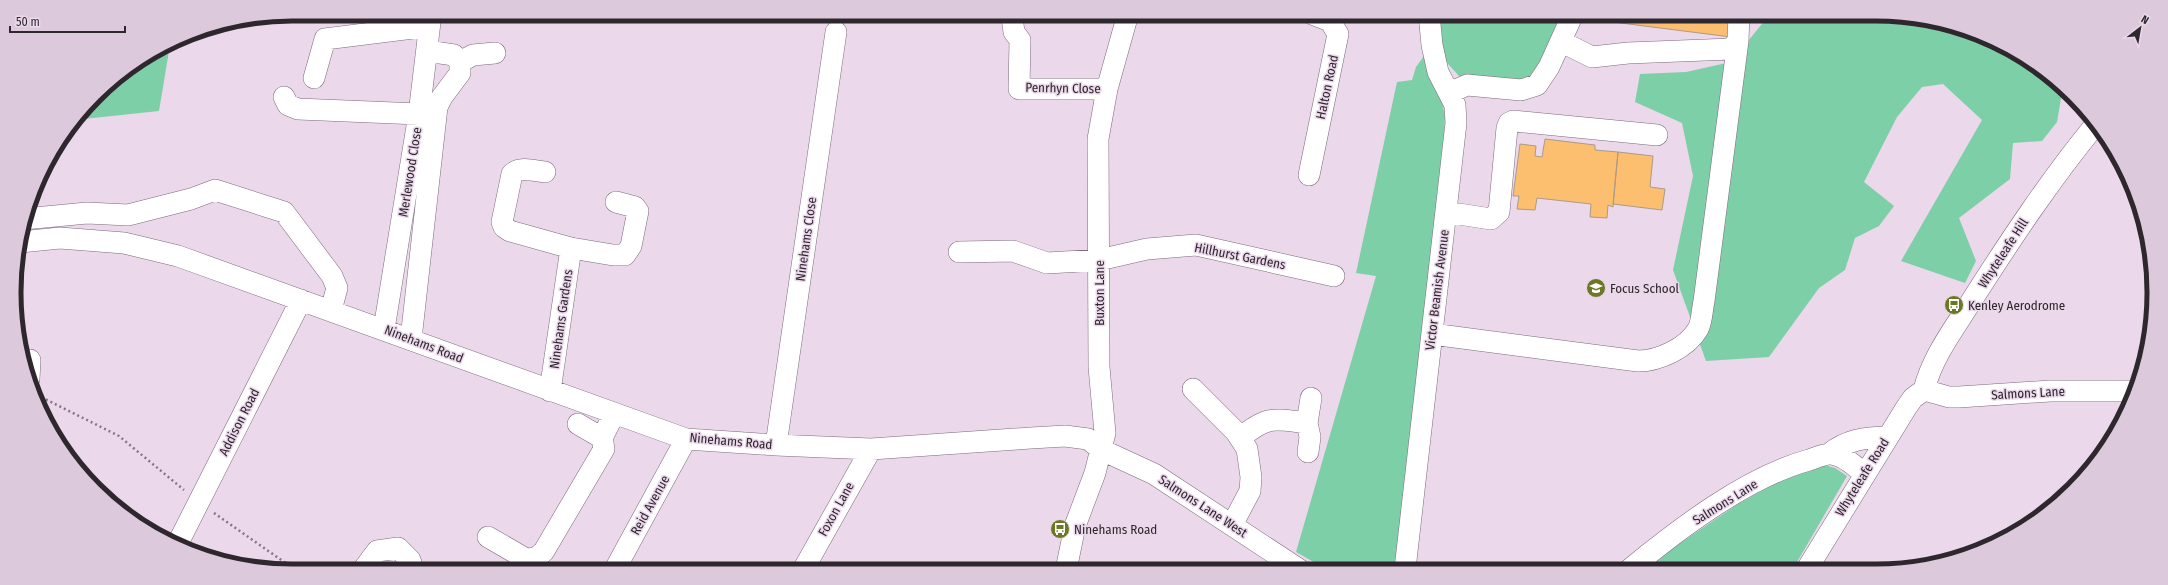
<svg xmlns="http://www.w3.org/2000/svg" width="2168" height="585" viewBox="0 0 2168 585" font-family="'Fira Sans Condensed',sans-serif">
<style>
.green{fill:#7dcfa7}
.building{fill:#fbbf6f;stroke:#ab9b88}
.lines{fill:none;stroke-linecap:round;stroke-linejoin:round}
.minor-casing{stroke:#7c6b7b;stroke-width:22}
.path{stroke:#837783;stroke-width:2.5;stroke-dasharray:2 3;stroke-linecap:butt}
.minor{stroke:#fff;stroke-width:21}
.labels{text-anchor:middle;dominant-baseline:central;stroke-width:3;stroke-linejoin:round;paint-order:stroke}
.street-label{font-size:13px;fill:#2e272e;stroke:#ebd8eb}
.poi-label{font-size:13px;fill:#2e272e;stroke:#ebd8eb;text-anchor:start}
.rim{fill:none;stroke:#2e272e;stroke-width:5}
</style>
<rect width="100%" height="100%" fill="#ebd8eb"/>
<path class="green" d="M1429 14H1573L1537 85H1467L1432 46 1445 117 1441 194 1396 569H1326L1296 552 1376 276 1356 273 1397 82 1412 80 1416 67 1432 45Z
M1770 14H1875L1930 19 1982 35 2030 61 2063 87 2057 122 2042 141 2013 143 2010 179 1959 218 1976 261 1965 283 1901 261 1982 120 1943 84 1922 87 1897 117 1864 182 1894 206 1879 226 1855 238 1845 270 1819 288 1769 357 1706 361 1673 270 1693 176 1682 123 1635 102 1640 74 1686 72 1731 62Z
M170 45 159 111 74 120 109 83Z
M1824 465 1835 468 1847 476 1793 569H1648L1676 546 1738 504 1790 475Z"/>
<path class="building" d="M1606 14H1734L1731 37 1605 21Z
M1545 139 1595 145V150L1618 152 1613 207 1608 205 1607 218 1590 217 1591 204 1537 198 1535 210 1517 209 1519 196H1513L1520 144 1536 146 1535 156 1542 157Z
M1618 152 1653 156 1650 187 1665 189 1662 210 1613 204Z"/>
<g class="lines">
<defs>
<path id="minor" d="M1012 17 1014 32 1020 40 1019 89H1107
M1562 42 1592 57 1628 53 1731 49 1738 41 1739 14
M460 62 473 55 495 53
M314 78 325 39 429 26
M1449 93 1467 85 1521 90 1537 85 1549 67 1573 14
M284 97 288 105 298 109 419 114
M545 172C535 171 520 166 512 174L502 222 504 227 510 231 571 248 613 255H625L631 246 638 211 635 207 616 202
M1309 175 1338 34 1330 21 1312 14
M1446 212 1491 219 1499 212 1507 128 1509 123 1513 121 1657 135
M24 219 87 213 128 215 191 199 215 190 284 212 332 276 337 288 331 310
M20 242 60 238 124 243 178 256 686 439 776 445 871 449 1031 438 1065 436 1088 439 1102 450 1154 474 1300 570
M959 252 1013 251 1047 263 1099 260 1147 249 1196 245 1334 276
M384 329 419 114 431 14
M1432 334 1638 361C1659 361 1687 348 1698 329 1702 322 1702 310 1704 301L1738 41
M411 339 437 107 442 97 460 73V62L454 55 427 51
M29 379 30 360
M1193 389 1236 432 1247 449 1251 477 1250 491 1232 525
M1924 390C1932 357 1954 329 1972 300 2011 239 2050 180 2096 124
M1924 390 1949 397H1959L2050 391H2134
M550 391 571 248
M578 424 602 438
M1240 438C1268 415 1273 419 1307 423
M776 445 836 32
M1308 452 1310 437 1307 423 1311 398
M1829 454C1846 440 1866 437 1887 437
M488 537 526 559C535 559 538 557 544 551L604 449 602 438 614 414
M177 545 301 300
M1405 569 1456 123 1455 105 1438 72 1432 45 1429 14
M1630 569C1680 528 1747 477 1809 460 1815 458 1824 454 1830 454 1843 454 1854 466 1864 473
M1807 569 1906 408 1913 398 1924 390
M803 570 871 449
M1066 570 1075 526 1095 473 1105 433 1099 367 1098 139 1107 89 1128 14
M362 571 377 551 398 548 410 560 414 571
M614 571 686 439"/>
</defs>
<use href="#minor" class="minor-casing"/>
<path class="path" d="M37 395 119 436 184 490
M214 513 297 571"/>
<use href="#minor" class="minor"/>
</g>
<defs>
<symbol id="school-disc" viewBox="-11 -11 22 22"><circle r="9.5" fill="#6c7823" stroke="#ebd8eb"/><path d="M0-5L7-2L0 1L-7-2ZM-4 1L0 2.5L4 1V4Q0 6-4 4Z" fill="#fff"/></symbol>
<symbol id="bus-disc" viewBox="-11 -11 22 22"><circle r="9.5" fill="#6c7823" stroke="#ebd8eb"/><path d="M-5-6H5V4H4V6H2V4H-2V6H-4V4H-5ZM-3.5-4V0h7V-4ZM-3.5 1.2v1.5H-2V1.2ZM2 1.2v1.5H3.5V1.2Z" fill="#fff"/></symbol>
</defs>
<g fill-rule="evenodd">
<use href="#school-disc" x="1585" y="277" width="22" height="22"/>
<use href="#bus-disc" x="1943" y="294" width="22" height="22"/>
<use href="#bus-disc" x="1049" y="518" width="22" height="22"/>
</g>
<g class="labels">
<g class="street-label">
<text transform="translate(1327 87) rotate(-78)">Halton Road</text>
<text transform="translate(1063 88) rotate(1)">Penrhyn Close</text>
<text transform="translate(410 172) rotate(-81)">Merlewood Close</text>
<text transform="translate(806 239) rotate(-82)">Ninehams Close</text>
<text transform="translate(2003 253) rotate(-57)">Whyteleafe Hill</text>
<text transform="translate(1240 256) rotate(11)">Hillhurst Gardens</text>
<text transform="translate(1437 290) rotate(-83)">Victor Beamish Avenue</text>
<text transform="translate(1099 293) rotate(-90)">Buxton Lane</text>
<text transform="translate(561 319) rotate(-82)">Ninehams Gardens</text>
<text transform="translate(424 344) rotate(21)">Ninehams Road</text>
<text transform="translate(2028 393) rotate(-3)">Salmons Lane</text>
<text transform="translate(239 422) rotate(-63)">Addison Road</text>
<text transform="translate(731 441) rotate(5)">Ninehams Road</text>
<text transform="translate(1862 477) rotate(-58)">Whyteleafe Road</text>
<text transform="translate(1725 502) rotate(-32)">Salmons Lane</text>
<text transform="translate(650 505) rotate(-61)">Reid Avenue</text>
<text transform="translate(1203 506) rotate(33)">Salmons Lane West</text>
<text transform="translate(836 509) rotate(-61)">Foxon Lane</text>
</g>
<g class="poi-label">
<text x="1610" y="288">Focus School</text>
<text x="1968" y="305">Kenley Aerodrome</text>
<text x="1074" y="529">Ninehams Road</text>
</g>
</g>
<path d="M0 0H2168V585H0ZM292 21H1876A271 271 0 0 1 2147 292V293A271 271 0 0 1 1876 564H292A271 271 0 0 1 21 293V292A271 271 0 0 1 292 21Z" fill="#dccadc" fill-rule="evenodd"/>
<path class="rim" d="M292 21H1876A271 271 0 0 1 2147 292V293A271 271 0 0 1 1876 564H292A271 271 0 0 1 21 293V292A271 271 0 0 1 292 21Z"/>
<g transform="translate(2140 28) rotate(31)" stroke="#ebd8eb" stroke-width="3" paint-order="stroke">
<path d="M0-3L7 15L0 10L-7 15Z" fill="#2e272e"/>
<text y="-6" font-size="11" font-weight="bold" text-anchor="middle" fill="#2e272e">N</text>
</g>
<path d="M10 26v6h115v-6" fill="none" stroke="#2e272e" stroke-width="2"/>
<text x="16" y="26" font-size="12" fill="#2e272e" stroke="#ebd8eb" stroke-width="3" paint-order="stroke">50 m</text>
</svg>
